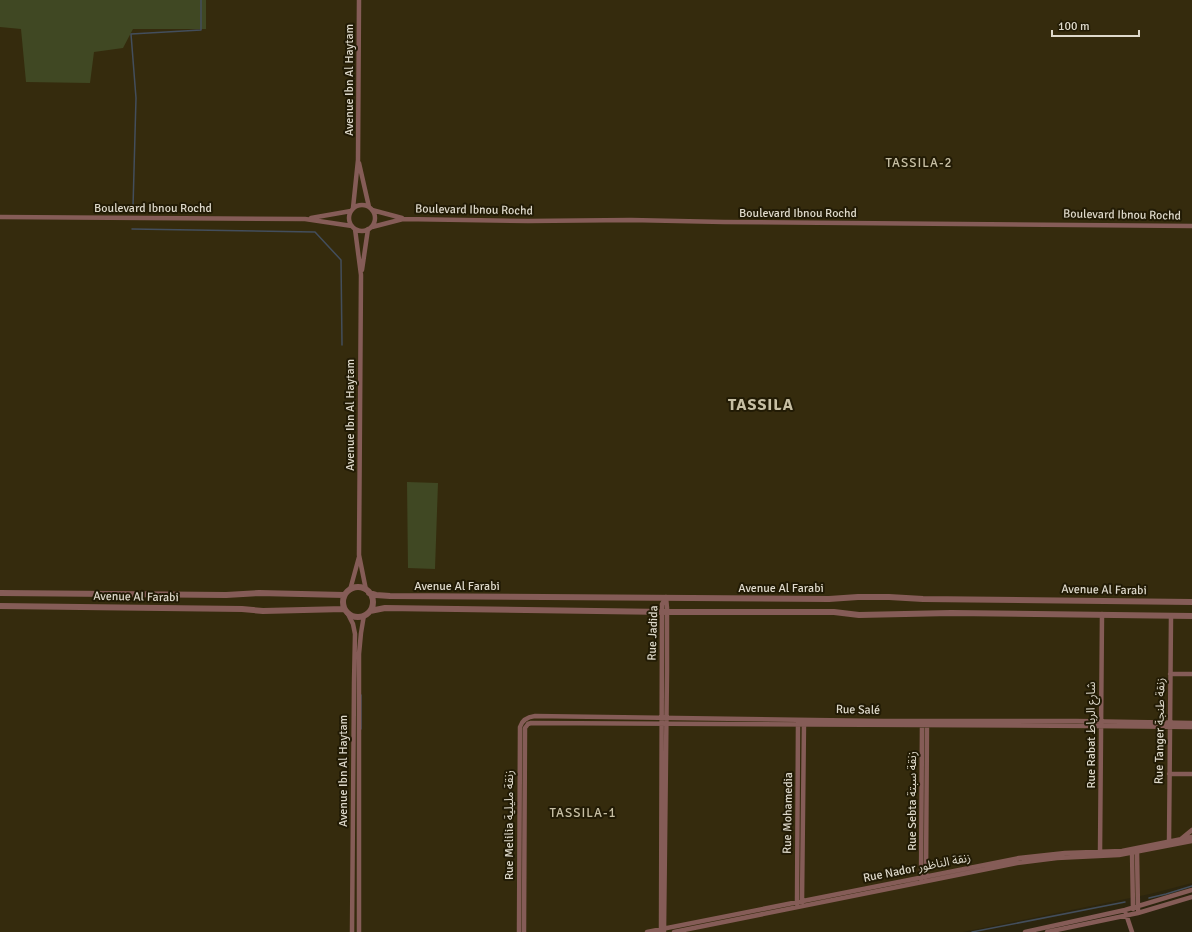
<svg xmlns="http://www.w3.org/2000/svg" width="1192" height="932" viewBox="0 0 1192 932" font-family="Signika,'Noto Sans Arabic',sans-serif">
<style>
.built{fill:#352b0d}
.green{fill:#404823}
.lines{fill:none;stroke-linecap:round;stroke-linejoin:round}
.stream{stroke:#434e5c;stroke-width:1.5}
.minor{stroke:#855c57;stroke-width:4.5}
.tertiary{stroke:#855c57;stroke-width:6}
.labels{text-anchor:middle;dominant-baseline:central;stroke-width:4;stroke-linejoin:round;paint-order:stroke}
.street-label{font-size:12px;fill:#ded9cb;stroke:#221b05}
.neighbourhood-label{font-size:13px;letter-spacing:1px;fill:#c7bfa4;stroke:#221b05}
.district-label{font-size:16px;font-weight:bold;letter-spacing:1px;fill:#c7bfa4;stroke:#221b05}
</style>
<rect width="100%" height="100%" fill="#2c250e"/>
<path class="built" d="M0 0H1192V883L1150 894 963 932H0Z"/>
<path class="green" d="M0 0H206V29H133L123 48 94 52 90 83 26 82 21 29 0 27Z
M407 482 438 483 435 569 408 568Z"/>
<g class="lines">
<path class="stream" d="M133 207 136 98 131 34 201 30V0
M132 229 315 232 341 260 342 345
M361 729V695
M1149 898 1166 894 1192 886
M972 932 1125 902"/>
<path class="minor" d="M359 163 369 207
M349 218a13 13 0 1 1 26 0a13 13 0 1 1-26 0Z
M353 208 358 160 359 0
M372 210 402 218
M0 217 305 219 352 226
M311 218 351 211
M372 227 403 219 528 221 631 220 724 222 1192 226
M355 229 361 275 359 555 366 590
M362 270 368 229
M350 590 359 557
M347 612 353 624 355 634 354 682 352 932
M1170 674H1192
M528 724 531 723 1092 726 1192 727
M1169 774H1192
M1181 839 1192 830
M1169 844 1171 616
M1132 851 1133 909
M1137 851 1138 910
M1100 854 1102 614
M926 877 927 723
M921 879 922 723
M802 902 804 722
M797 904 798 723
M1126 914 1132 932
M664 931 667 671V608L666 597
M359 932V654L361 633 364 615
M519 932 520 727C522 720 527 717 535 716L883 721H1076L1192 723
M524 932 525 728 528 724
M647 932 1019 858 1065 853 1122 851 1192 837
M661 932 662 608V604L666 597
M674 932 1017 863 1057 858 1119 855 1192 841
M1025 932 1125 910 1192 890
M1047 932 1138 913 1192 897"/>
<path class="tertiary" d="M343 602a15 15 0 1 1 30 0a15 15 0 1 1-30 0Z
M0 593 226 595 259 593 344 595
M369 593 376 595 390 596 829 599 858 597H889L923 599 1192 602
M0 606 242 609 263 611 344 609
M370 611 385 608 667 612H834L859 615 951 613 1192 616"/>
</g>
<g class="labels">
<g class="street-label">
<text transform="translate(349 80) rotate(-90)">Avenue Ibn Al Haytam</text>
<text x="153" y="208">Boulevard Ibnou Rochd</text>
<text transform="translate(474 210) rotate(1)">Boulevard Ibnou Rochd</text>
<text x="798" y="213">Boulevard Ibnou Rochd</text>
<text transform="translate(1122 215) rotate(1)">Boulevard Ibnou Rochd</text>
<text transform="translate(350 415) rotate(-90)">Avenue Ibn Al Haytam</text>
<text x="457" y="586">Avenue Al Farabi</text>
<text x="781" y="588">Avenue Al Farabi</text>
<text transform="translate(1104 590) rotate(1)">Avenue Al Farabi</text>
<text transform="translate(136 597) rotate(1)">Avenue Al Farabi</text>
<text transform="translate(653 633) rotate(-88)">Rue Jadida</text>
<text transform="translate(858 710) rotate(1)">Rue Salé</text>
<text transform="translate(1160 731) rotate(-89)">Rue Tanger زنقة طنجة</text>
<text transform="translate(1091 735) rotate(-90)">Rue Rabat شارع الرباط</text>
<text transform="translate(343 771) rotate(-90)">Avenue Ibn Al Haytam</text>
<text transform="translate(912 801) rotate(-90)">Rue Sebta زنقة سبتة</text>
<text transform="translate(788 813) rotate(-89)">Rue Mohamedia</text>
<text transform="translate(509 825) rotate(-90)">Rue Melilia زنقة مليلية</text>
<text transform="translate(917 868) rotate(-11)">Rue Nador زنقة الناظور</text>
</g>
<g class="neighbourhood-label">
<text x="919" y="163">TASSILA-2</text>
<text x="583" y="813">TASSILA-1</text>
</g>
<g class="district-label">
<text x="761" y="405">TASSILA</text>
</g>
</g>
<path d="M1052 30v6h87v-6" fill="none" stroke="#ded9cb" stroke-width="2"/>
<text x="1058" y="30" font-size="12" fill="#ded9cb" stroke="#221b05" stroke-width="3" paint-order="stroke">100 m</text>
</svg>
